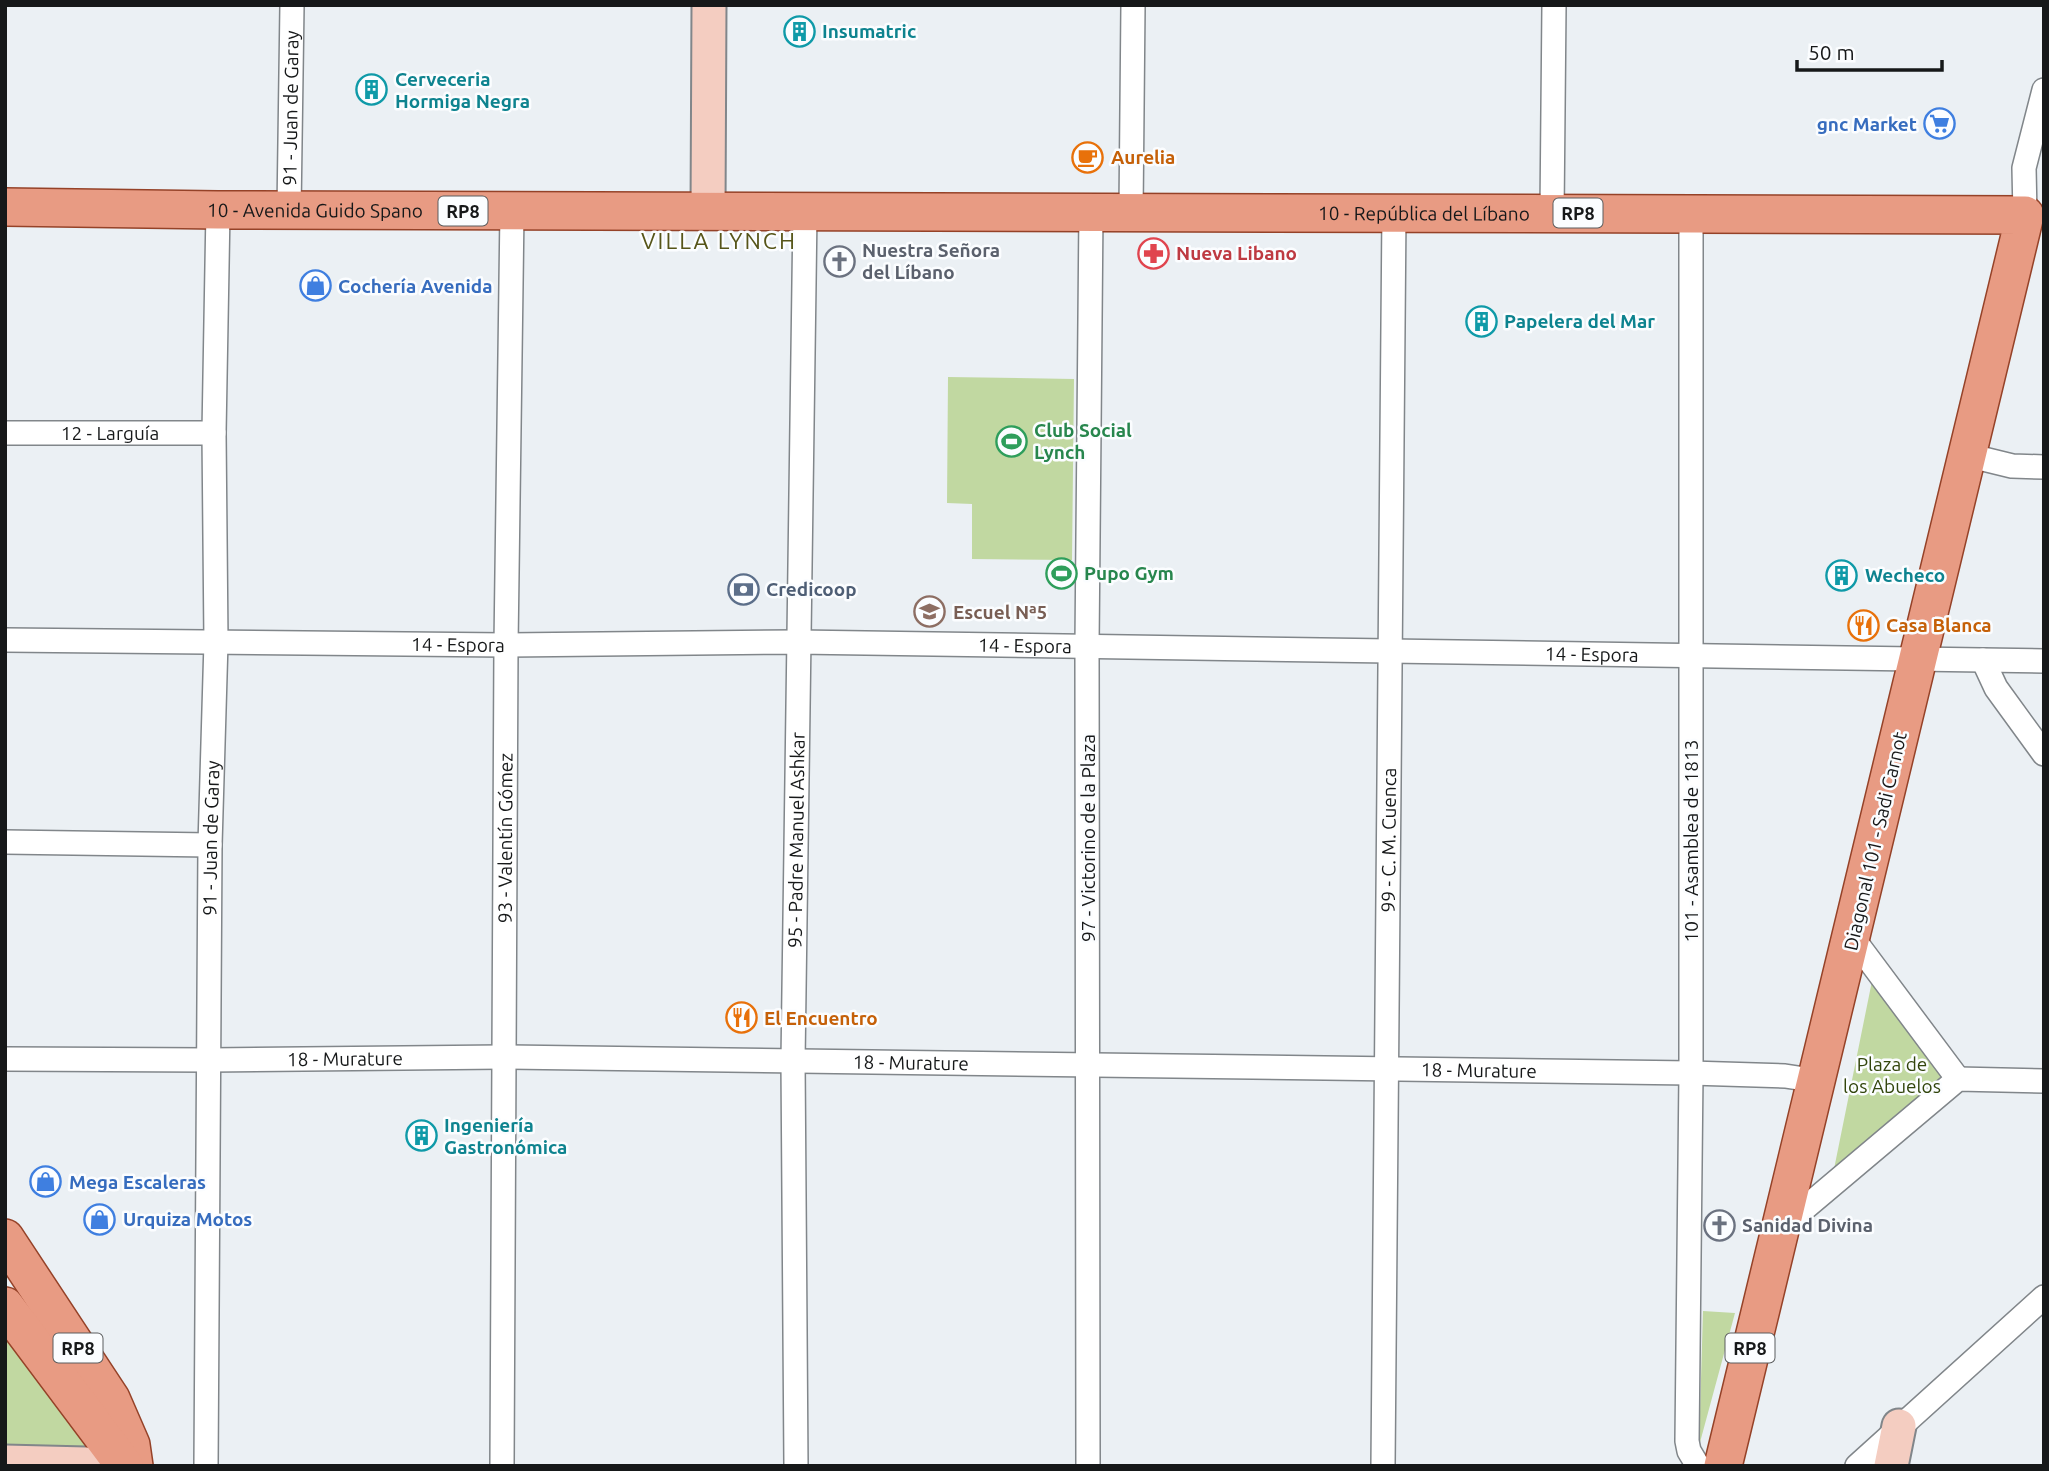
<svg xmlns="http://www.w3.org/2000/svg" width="2049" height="1471" viewBox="0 0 2049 1471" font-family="Ubuntu,sans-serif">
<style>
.green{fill:#c1d8a1}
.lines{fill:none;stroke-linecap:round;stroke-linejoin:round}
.street-casing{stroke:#81868a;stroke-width:26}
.secondary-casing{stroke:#81868a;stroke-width:37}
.primary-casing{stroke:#954228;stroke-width:40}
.street{stroke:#fff;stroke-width:23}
.secondary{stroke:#f4cdc1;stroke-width:33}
.primary{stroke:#e89b83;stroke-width:37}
.labels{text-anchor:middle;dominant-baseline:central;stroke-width:5;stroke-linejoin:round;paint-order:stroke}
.shield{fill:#fbfdff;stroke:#5b5d5e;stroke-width:2}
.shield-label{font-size:18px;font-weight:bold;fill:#161819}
.culture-label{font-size:19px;font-weight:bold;fill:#0d838f;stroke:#fbfdff;text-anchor:start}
.street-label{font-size:19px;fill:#161819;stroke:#fbfdff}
.shop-label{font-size:19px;font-weight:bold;fill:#366cbe;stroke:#fbfdff;text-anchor:start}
.food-label{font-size:19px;font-weight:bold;fill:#c56008;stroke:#fbfdff;text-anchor:start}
.worship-label{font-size:19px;font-weight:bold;fill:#5b616d;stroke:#fbfdff;text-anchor:start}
.health-label{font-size:19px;font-weight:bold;fill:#be3a42;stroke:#fbfdff;text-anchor:start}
.leisure-label{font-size:19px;font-weight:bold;fill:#27864d;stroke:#fbfdff;text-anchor:start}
.service-label{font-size:19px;font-weight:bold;fill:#4e5e75;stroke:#fbfdff;text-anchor:start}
.education-label{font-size:19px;font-weight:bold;fill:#785e54;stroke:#fbfdff;text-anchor:start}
.park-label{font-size:19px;fill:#32450c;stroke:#fbfdff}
.quarter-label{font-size:23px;letter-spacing:2px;fill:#565519;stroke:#fbfdff}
</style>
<rect width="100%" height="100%" fill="#ebf0f4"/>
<path class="green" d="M948 377 1074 379 1072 560 972 559V504L947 503Z
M1872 981 1945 1081 1832 1179Z
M1703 1311 1735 1313 1699 1446Z
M5 1332H8L88 1450 5 1453Z"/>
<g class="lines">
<defs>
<g id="street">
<path id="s1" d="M289 210 292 5"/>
<path d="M1131 211 1133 5"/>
<path d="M1552 213 1554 5"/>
<path d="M1691 214V1073L1687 1441 1689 1451 1698 1466"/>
<path d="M2025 215 2024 168 2044 90"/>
<path id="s2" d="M5 433H214"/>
<path d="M1967 455 2012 466 2044 467"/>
<path id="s3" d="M5 640 506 645 798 642 2044 661"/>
<path d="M1983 660 1996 688 2044 754"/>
<path d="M5 842 210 845"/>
<path d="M1852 937 1958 1079"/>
<path id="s4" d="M5 1059 210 1060 503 1057 1691 1073 1785 1076 1818 1081"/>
<path d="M1780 1229 1958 1079 2044 1081"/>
<path id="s5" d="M206 1466 210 845 216 642 214 433 218 210"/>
<path id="s6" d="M502 1466 506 645 512 211"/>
<path id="s7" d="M796 1466 793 1061 805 212"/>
<path d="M1088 1466 1087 645 1091 211"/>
<path id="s8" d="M1383 1466 1394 212"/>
<path d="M1857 1466 2044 1297"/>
</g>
<path id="secondary" d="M708 211 709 5
M5 1462 86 1464 92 1466
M1891 1466 1899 1426"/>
<g id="primary">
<path id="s9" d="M5 207 218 210 2025 215 1723 1466"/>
<path d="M5 1238 111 1399 131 1445 134 1466"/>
<path d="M5 1306 124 1465"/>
</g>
</defs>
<use href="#street" class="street-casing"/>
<use href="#secondary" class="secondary-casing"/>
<use href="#primary" class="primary-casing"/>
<use href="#street" class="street"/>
<use href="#secondary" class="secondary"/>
<use href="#primary" class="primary"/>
</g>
<defs>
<symbol id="building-ring" viewBox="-11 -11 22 22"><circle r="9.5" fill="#fbfdff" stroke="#0f9aa8" stroke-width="1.5"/><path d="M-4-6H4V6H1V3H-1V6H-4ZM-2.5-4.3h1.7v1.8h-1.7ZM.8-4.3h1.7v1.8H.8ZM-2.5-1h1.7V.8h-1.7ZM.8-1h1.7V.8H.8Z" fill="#0f9aa8"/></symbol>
<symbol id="supermarket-ring" viewBox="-11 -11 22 22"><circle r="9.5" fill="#fbfdff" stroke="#3f7fe0" stroke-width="1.5"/><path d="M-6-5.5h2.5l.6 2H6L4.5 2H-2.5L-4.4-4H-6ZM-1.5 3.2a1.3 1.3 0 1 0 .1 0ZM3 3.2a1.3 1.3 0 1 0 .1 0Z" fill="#3f7fe0"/></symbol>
<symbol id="cafe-ring" viewBox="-11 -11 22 22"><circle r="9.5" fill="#fbfdff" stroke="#e8710a" stroke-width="1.5"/><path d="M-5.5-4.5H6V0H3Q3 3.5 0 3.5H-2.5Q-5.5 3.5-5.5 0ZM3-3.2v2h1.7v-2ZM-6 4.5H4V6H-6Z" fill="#e8710a"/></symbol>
<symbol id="pharmacy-ring" viewBox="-11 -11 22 22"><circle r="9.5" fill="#fbfdff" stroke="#e0444e" stroke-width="1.5"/><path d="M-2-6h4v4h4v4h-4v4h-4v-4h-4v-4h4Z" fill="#e0444e"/></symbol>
<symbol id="church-ring" viewBox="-11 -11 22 22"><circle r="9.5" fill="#fbfdff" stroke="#6b7280" stroke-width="1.5"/><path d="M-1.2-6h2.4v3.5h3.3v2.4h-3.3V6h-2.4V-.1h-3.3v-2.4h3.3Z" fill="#6b7280"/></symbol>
<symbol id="shop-ring" viewBox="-11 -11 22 22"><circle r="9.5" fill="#fbfdff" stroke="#3f7fe0" stroke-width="1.5"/><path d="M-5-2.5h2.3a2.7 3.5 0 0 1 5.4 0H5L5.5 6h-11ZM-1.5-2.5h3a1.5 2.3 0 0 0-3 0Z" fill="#3f7fe0"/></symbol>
<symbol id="stadium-ring" viewBox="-11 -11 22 22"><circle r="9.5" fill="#fbfdff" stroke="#2e9e5b" stroke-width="1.5"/><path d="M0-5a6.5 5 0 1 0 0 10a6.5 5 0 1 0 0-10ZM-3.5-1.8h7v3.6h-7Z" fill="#2e9e5b"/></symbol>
<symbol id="bank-ring" viewBox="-11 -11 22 22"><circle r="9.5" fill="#fbfdff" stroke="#5c6f8a" stroke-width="1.5"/><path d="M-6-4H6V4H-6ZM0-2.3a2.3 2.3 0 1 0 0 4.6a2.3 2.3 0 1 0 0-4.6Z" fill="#5c6f8a"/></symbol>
<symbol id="school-ring" viewBox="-11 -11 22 22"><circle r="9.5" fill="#fbfdff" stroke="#8d6e63" stroke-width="1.5"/><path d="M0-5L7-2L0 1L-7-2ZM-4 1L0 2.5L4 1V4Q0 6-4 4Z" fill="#8d6e63"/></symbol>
<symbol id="restaurant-ring" viewBox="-11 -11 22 22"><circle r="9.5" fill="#fbfdff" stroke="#e8710a" stroke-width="1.5"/><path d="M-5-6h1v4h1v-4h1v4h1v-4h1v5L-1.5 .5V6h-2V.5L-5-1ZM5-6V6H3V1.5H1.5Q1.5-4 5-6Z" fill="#e8710a"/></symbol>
</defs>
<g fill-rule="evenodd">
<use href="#building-ring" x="782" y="14" width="35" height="35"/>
<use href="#building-ring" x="354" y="72" width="35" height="35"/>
<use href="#supermarket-ring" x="1922" y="106" width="35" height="35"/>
<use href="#cafe-ring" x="1070" y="140" width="35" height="35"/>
<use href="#pharmacy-ring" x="1136" y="236" width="35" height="35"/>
<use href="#church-ring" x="822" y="244" width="35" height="35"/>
<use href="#shop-ring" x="298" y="268" width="35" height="35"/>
<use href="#building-ring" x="1464" y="304" width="35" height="35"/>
<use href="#stadium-ring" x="994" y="424" width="35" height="35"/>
<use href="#stadium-ring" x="1044" y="556" width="35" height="35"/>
<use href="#building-ring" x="1824" y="558" width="35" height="35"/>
<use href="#bank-ring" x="726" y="572" width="35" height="35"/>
<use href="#school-ring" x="912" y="594" width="35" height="35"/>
<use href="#restaurant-ring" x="1846" y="608" width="35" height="35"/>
<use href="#restaurant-ring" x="724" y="1000" width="35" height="35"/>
<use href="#building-ring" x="404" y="1118" width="35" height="35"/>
<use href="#shop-ring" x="28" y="1164" width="35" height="35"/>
<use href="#shop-ring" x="82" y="1202" width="35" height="35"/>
<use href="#church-ring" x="1702" y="1208" width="35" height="35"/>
</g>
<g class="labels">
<g class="shield">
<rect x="438.5" y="196.5" width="49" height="29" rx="5"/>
<rect x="1553.5" y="198.5" width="49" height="29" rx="5"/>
<rect x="53.5" y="1333.5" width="49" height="29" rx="5"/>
<rect x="1725.5" y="1333.5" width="49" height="29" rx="5"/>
</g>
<g class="shield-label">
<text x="463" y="211">RP8</text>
<text x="1578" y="213">RP8</text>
<text x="78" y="1348">RP8</text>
<text x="1750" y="1348">RP8</text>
</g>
<g class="culture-label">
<text x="822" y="31">Insumatric</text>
<text x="395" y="79">Cerveceria<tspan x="395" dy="22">Hormiga Negra</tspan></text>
<text x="1504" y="321">Papelera del Mar</text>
<text x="1865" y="575">Wecheco</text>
<text x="444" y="1125">Ingeniería<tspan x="444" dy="22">Gastronómica</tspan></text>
</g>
<g class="street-label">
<text stroke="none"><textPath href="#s1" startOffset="102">91 - Juan de Garay</textPath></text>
<text stroke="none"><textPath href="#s9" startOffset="310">10 - Avenida Guido Spano</textPath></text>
<text stroke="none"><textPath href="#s9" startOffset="1419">10 - República del Líbano</textPath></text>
<text stroke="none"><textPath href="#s2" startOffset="105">12 - Larguía</textPath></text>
<text stroke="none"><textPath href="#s3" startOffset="453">14 - Espora</textPath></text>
<text stroke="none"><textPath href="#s3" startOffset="1020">14 - Espora</textPath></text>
<text stroke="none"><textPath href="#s3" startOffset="1587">14 - Espora</textPath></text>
<text stroke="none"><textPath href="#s5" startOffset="628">91 - Juan de Garay</textPath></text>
<text stroke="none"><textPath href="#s6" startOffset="628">93 - Valentín Gómez</textPath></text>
<text transform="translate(1088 838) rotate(-90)">97 - Victorino de la Plaza</text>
<text stroke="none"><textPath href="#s7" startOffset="626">95 - Padre Manuel Ashkar</textPath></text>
<text stroke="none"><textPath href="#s8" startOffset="626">99 - C. M. Cuenca</textPath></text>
<text transform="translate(1691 841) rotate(-90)">101 - Asamblea de 1813</text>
<text transform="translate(1875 841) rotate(-77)">Diagonal 101 - Sadi Carnot</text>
<text stroke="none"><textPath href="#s4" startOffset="340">18 - Murature</textPath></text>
<text stroke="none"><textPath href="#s4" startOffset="906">18 - Murature</textPath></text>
<text stroke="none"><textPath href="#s4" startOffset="1474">18 - Murature</textPath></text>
</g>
<g class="shop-label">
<text x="1917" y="124" text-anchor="end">gnc Market</text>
<text x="338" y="286">Cochería Avenida</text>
<text x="69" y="1182">Mega Escaleras</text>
<text x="123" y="1219">Urquiza Motos</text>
</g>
<g class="food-label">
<text x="1111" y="157">Aurelia</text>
<text x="1886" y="625">Casa Blanca</text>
<text x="764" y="1018">El Encuentro</text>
</g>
<g class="worship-label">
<text x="862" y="250">Nuestra Señora<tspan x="862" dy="22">del Líbano</tspan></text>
<text x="1742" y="1225">Sanidad Divina</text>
</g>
<g class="health-label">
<text x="1176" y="253">Nueva Libano</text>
</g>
<g class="leisure-label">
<text x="1034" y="430">Club Social<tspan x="1034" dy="22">Lynch</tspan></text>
<text x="1084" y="573">Pupo Gym</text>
</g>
<g class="service-label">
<text x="766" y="589">Credicoop</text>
</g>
<g class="education-label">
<text x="953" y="612">Escuel Nª5</text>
</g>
<g class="park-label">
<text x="1892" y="1064">Plaza de<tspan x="1892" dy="22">los Abuelos</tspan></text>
</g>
<g class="quarter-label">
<text x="719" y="240">VILLA LYNCH</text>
</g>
</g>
<rect width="2049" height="1471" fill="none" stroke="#161819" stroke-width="14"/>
<path d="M1797 60v10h145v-10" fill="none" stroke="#161819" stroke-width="3.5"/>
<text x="1808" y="60" font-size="21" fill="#161819" stroke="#fbfdff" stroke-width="5" paint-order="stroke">50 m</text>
</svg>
